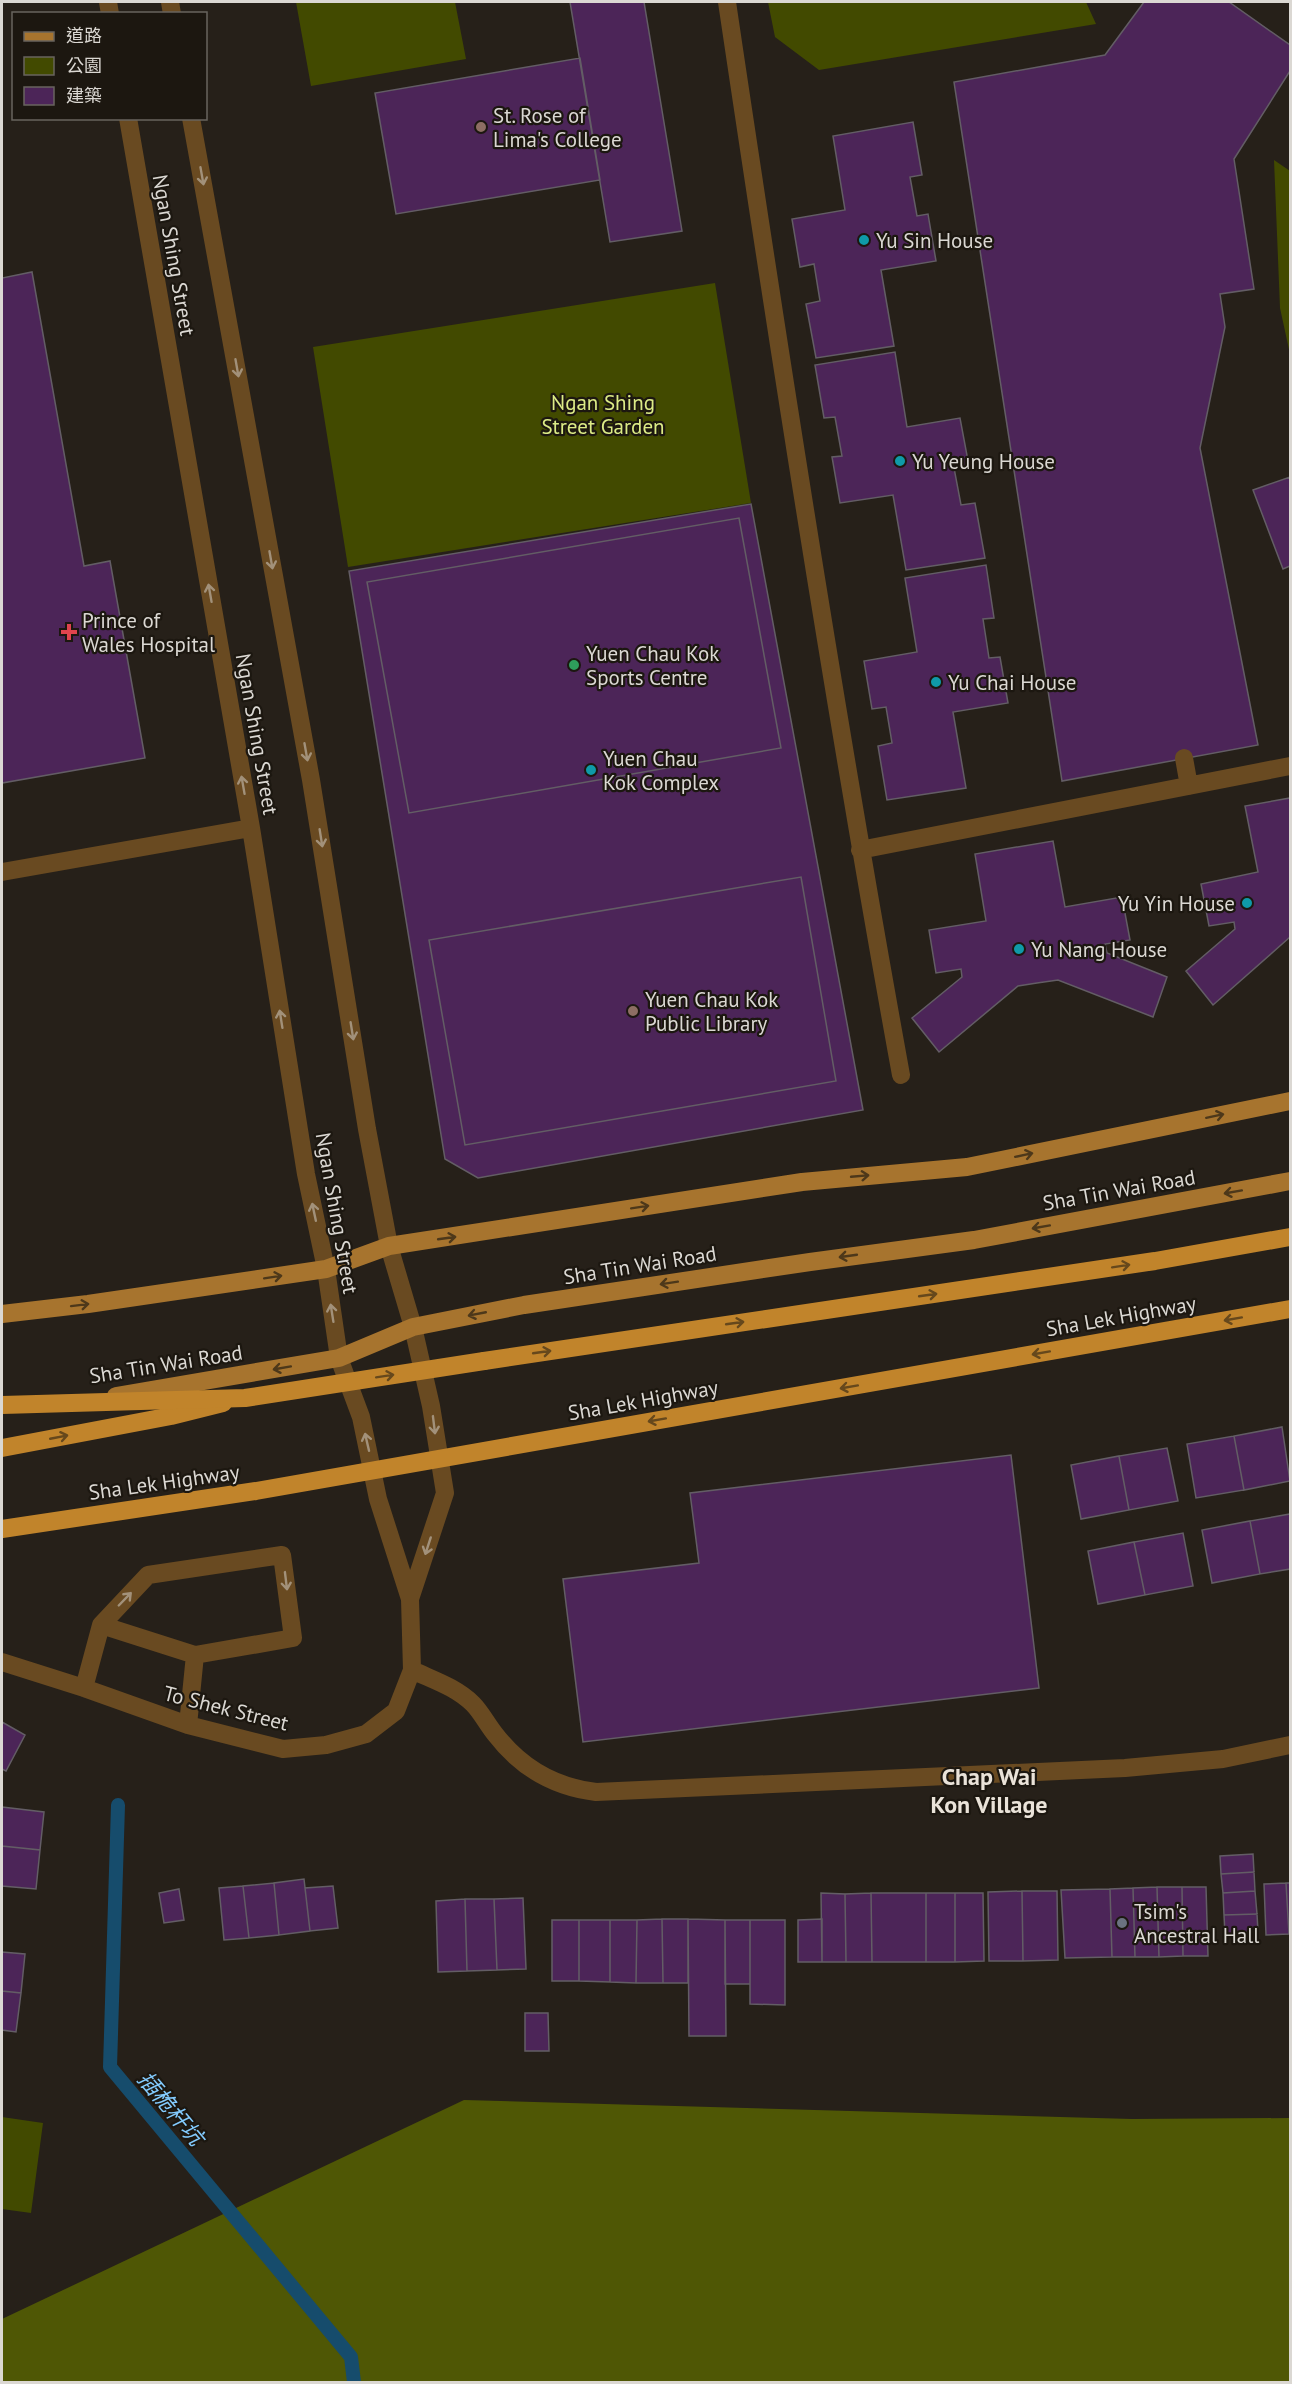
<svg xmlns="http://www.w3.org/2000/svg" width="1292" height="2384" viewBox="0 0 1292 2384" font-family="'PT Sans','Noto Sans TC',sans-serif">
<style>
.green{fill:#424a00}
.forest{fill:#4f5705}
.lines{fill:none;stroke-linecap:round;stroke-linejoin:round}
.stream{stroke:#164c6c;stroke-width:14}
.building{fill:#4c2558;stroke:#635d65;stroke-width:1.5}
.minor{stroke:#694a21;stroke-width:18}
.major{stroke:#a7742e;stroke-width:18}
.highway{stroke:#c1842b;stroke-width:18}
.highway-bridge{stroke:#c1842b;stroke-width:18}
.oneway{stroke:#a2917a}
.oneway2{stroke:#4d381a}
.oneway3{stroke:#66481c}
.education-dot{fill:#8d6e63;stroke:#1c1710;stroke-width:2}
.culture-dot{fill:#0f9aa8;stroke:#1c1710;stroke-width:2}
.health-dot{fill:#e0444e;stroke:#1c1710;stroke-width:2}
.leisure-dot{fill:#2e9e5b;stroke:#1c1710;stroke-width:2}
.worship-dot{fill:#6b7280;stroke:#1c1710;stroke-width:2}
.labels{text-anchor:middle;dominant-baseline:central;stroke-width:4.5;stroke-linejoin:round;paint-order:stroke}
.poi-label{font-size:21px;fill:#dbd8d3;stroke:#1c1710;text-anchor:start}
.street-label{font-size:21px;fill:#dbd8d3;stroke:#1c1710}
.park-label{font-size:21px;fill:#dceb86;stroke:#1c1710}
.water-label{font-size:22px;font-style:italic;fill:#83cbfe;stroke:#1c1710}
.quarter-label{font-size:24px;font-weight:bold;fill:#eae3d9;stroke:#1c1710}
</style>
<rect width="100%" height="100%" fill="#262019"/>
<path class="green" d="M296 2H455L466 59 311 86Z
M768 2H1086L1096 24 819 70 775 37Z
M1274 160 1290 171V354L1280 308Z
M715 283 751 503 348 567 313 347Z
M2 2117 43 2123 31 2213 2 2209Z"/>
<path class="forest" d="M464 2100 1132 2119 1290 2118V2382H2V2319Z"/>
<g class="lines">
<path class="stream" d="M118 1805 110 2067 351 2357 354 2382"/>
</g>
<path class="building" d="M570 2H644L682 231 610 242Z
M1144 2H1229L1290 45V71L1234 159 1254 289 1220 294 1225 327 1200 448 1258 745 1062 781 954 82 1105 55Z
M580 58 600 180 396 214 375 93Z
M913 122 922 175 910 177 917 216 928 214 936 261 881 270 894 346 816 358 806 304 820 301 814 264 800 267 792 219 845 210 833 136Z
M32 272 84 566 110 561 145 758 2 783V278Z
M895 352 907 427 960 418 969 466 954 468 961 505 975 503 985 558 906 570 893 495 840 503 832 457 842 456 835 417 824 418 815 365Z
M1290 477V566L1283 569 1253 490Z
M751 504 863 1110 478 1178 445 1159 349 571Z
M739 518 781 748 409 813 367 582Z
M986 565 994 618 983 619 989 658 1000 657 1008 703 953 712 966 788 887 800 878 746 892 743 886 707 872 709 864 661 917 652 905 578Z
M1290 798V937L1213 1005 1186 971 1235 929 1234 922 1209 926 1201 884 1258 872 1245 806Z
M1053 841 1065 907 1122 897 1130 940 1105 944 1107 953 1167 977 1153 1017 1058 980 1037 983 1018 986 939 1052 912 1018 962 977 961 969 936 973 929 930 986 921 975 854Z
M801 877 836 1081 465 1145 429 940Z
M1282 1427 1290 1481 1244 1490 1234 1436Z
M1234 1436 1244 1490 1196 1498 1187 1444Z
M1167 1448 1178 1501 1129 1510 1119 1456Z
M1011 1455 1039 1688 583 1742 563 1579 699 1563 690 1493Z
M1119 1456 1129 1510 1081 1519 1071 1465Z
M1290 1514V1569L1260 1574 1250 1521Z
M1250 1521 1260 1574 1212 1583 1202 1530Z
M1183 1533 1193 1586 1145 1595 1134 1542Z
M1134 1542 1145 1595 1098 1604 1088 1551Z
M2 1722 25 1735 6 1771 2 1769Z
M2 1807 44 1812 40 1850 2 1846Z
M2 1846 40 1850 36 1889 2 1886Z
M1253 1854 1254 1872 1221 1874 1220 1856Z
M1254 1872 1255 1891 1223 1893 1221 1874Z
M304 1879 310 1931 279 1935 274 1883Z
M274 1883 279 1935 249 1938 243 1886Z
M1286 1883 1289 1934 1266 1935 1264 1884Z
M1286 1883H1290V1934H1289Z
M243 1886 249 1938 224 1940 219 1888Z
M333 1886 338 1928 310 1931 305 1888Z
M1157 1887 1159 1957H1135L1133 1888Z
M1157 1887H1182L1183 1956 1159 1957Z
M1182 1887H1206L1208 1956H1183Z
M1133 1888 1135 1957H1112L1110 1889Z
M179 1889 184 1920 164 1923 159 1893Z
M1110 1889 1112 1957 1065 1958 1061 1890Z
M1022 1891 1023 1961H989L988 1892Z
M1022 1891H1057L1058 1960 1023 1961Z
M1255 1891 1257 1914 1224 1915 1223 1893Z
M821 1893 845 1894 846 1962H822Z
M871 1893 872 1962H846L845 1894Z
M871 1893H926V1962H872Z
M926 1893H955V1962H926Z
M955 1893H983L984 1961 955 1962Z
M523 1898 526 1969 497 1970 494 1899Z
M465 1899 467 1971 438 1972 436 1901Z
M465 1899H494L497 1970 467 1971Z
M1257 1914 1258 1931 1225 1934 1224 1915Z
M662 1919 663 1983H636L637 1920Z
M662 1919H688V1983H663Z
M688 1919 725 1920 726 2036H689Z
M822 1919V1962H798V1920Z
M552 1920H579V1981H552Z
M579 1920H610V1982L579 1981Z
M610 1920H637L636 1983 610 1982Z
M725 1920H750V1984H725Z
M750 1920H785V2005L750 2004Z
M2 1952 25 1954 21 1993 2 1991Z
M2 1991 21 1993 16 2032 2 2030Z
M525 2013H548L549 2051H525Z"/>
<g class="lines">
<path class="minor" d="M108 2 110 14
M170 2 172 14
M727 2C780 360 836 718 901 1075
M191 118 311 780 367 1129 389 1246 413 1327 431 1406 445 1493 410 1599
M1184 758 1189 786
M860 850 1290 766
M2 872 251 828
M101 1625 195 1655
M2 1662 84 1688 188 1725 283 1749 326 1745 366 1734 396 1711 412 1670 410 1599 378 1499 361 1417 339 1358 326 1269 306 1174 251 828 128 118
M412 1670C433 1680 456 1687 473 1704 481 1712 487 1724 495 1734 521 1768 554 1787 596 1792L1125 1768 1223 1759 1290 1745
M84 1688 101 1625 148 1575 282 1555 293 1638 195 1655 188 1725"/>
<path class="major" d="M2 1314 88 1304 326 1269 389 1246 802 1182 967 1167 1290 1101
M116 1396 339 1358 413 1327 524 1305 810 1262 974 1240 1290 1181"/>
<path class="highway" d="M484 1361 1155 1261 1290 1237
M2 1448 171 1416 223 1403"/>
<path class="highway-bridge" d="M2 1405 245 1398 484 1361
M2 1529 256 1491 1290 1309"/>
</g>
<defs><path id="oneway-shaft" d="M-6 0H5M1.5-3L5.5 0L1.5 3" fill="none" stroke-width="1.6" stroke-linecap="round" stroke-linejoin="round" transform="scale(1.5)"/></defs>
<g class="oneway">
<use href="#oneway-shaft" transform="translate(202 176) rotate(80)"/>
<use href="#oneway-shaft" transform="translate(237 368) rotate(80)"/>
<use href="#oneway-shaft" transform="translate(271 560) rotate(80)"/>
<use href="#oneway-shaft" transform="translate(210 593) rotate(-100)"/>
<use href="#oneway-shaft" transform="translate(306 752) rotate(80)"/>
<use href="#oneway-shaft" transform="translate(243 785) rotate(-100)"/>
<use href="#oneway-shaft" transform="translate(321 838) rotate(81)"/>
<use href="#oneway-shaft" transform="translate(281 1019) rotate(-99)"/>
<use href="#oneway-shaft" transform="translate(352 1031) rotate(81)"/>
<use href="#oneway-shaft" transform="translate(314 1212) rotate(-102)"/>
<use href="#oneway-shaft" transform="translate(332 1313) rotate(-99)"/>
<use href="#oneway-shaft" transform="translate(434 1425) rotate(83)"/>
<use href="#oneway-shaft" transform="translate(367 1442) rotate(-103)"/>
<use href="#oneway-shaft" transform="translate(428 1546) rotate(108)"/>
<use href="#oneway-shaft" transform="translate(286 1581) rotate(83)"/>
<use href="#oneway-shaft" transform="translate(125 1599) rotate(-46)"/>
</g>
<g class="oneway2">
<use href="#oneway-shaft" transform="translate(1215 1116) rotate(-12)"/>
<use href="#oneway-shaft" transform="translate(1024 1155) rotate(-12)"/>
<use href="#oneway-shaft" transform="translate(860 1176) rotate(-5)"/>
<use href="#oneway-shaft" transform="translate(1233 1192) rotate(170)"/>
<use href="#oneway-shaft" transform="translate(640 1207) rotate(-9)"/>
<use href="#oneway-shaft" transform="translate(1041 1227) rotate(170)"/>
<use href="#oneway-shaft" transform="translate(447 1238) rotate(-8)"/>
<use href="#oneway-shaft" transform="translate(848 1256) rotate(172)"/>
<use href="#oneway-shaft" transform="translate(273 1277) rotate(-9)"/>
<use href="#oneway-shaft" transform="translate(669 1283) rotate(171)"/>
<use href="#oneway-shaft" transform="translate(80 1305) rotate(-7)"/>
<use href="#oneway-shaft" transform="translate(477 1314) rotate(169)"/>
<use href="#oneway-shaft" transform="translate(282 1368) rotate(170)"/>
</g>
<g class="oneway3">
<use href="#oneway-shaft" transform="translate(1121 1266) rotate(-9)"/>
<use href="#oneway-shaft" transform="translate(928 1295) rotate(-8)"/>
<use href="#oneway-shaft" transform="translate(1233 1319) rotate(170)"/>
<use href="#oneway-shaft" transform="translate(735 1323) rotate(-8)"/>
<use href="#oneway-shaft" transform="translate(542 1352) rotate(-8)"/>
<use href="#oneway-shaft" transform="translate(1041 1353) rotate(170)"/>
<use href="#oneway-shaft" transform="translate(385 1376) rotate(-9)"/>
<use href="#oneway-shaft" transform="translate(849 1387) rotate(170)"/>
<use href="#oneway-shaft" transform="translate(657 1420) rotate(170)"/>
<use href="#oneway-shaft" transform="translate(59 1437) rotate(-11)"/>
</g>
<g class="education-dot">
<circle cx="481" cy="127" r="6"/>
<circle cx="633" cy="1011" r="6"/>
</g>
<g class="culture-dot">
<circle cx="864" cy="240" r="6"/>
<circle cx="900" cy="461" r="6"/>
<circle cx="936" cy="682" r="6"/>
<circle cx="591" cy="770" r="6"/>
<circle cx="1247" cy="903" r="6"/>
<circle cx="1019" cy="949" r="6"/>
</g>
<path class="health-dot" d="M66 623h6v6h6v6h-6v6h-6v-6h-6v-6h6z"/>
<circle class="leisure-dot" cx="574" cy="665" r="6"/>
<circle class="worship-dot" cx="1122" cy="1923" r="6"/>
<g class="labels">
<g class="poi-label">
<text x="493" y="115">St. Rose of<tspan x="493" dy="24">Lima's College</tspan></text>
<text x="876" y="240">Yu Sin House</text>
<text x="912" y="461">Yu Yeung House</text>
<text x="82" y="620">Prince of<tspan x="82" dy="24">Wales Hospital</tspan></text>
<text x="586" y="653">Yuen Chau Kok<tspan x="586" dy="24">Sports Centre</tspan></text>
<text x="948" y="682">Yu Chai House</text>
<text x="603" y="758">Yuen Chau<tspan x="603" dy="24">Kok Complex</tspan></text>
<text x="1235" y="903" text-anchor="end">Yu Yin House</text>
<text x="1031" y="949">Yu Nang House</text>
<text x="645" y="999">Yuen Chau Kok<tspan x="645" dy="24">Public Library</tspan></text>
<text x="1134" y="1911">Tsim's<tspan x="1134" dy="24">Ancestral Hall</tspan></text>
</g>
<g class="street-label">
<text transform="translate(174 255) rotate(80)">Ngan Shing Street</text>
<text transform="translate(257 734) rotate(80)">Ngan Shing Street</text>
<text transform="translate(1119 1190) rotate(-10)">Sha Tin Wai Road</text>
<text transform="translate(337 1213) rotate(80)">Ngan Shing Street</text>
<text transform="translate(640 1265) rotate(-9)">Sha Tin Wai Road</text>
<text transform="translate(1121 1316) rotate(-10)">Sha Lek Highway</text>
<text transform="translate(166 1364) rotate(-9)">Sha Tin Wai Road</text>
<text transform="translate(643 1400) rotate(-10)">Sha Lek Highway</text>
<text transform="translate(164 1482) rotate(-8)">Sha Lek Highway</text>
<text transform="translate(226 1708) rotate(14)">To Shek Street</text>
</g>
<g class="park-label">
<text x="603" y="402">Ngan Shing<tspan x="603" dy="24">Street Garden</tspan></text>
</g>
<g class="water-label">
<text transform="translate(171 2108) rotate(50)">插桅杆坑</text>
</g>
<g class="quarter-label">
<text x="989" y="1776">Chap Wai<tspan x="989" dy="28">Kon Village</tspan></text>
</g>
</g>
<rect width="1292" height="2384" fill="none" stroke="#dbd8d3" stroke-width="6"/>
<rect x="12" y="12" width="195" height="108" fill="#1c1710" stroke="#68645e" stroke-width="1.5"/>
<rect x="24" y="32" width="30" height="9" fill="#a7742e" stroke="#68645e" stroke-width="1.5"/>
<text x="66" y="42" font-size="18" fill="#dbd8d3">道路</text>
<rect x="24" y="57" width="30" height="18" fill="#424a00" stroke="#68645e" stroke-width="1.5"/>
<text x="66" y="72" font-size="18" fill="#dbd8d3">公園</text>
<rect x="24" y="87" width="30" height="18" fill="#4c2558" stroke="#68645e" stroke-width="1.5"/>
<text x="66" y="102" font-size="18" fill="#dbd8d3">建築</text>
</svg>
